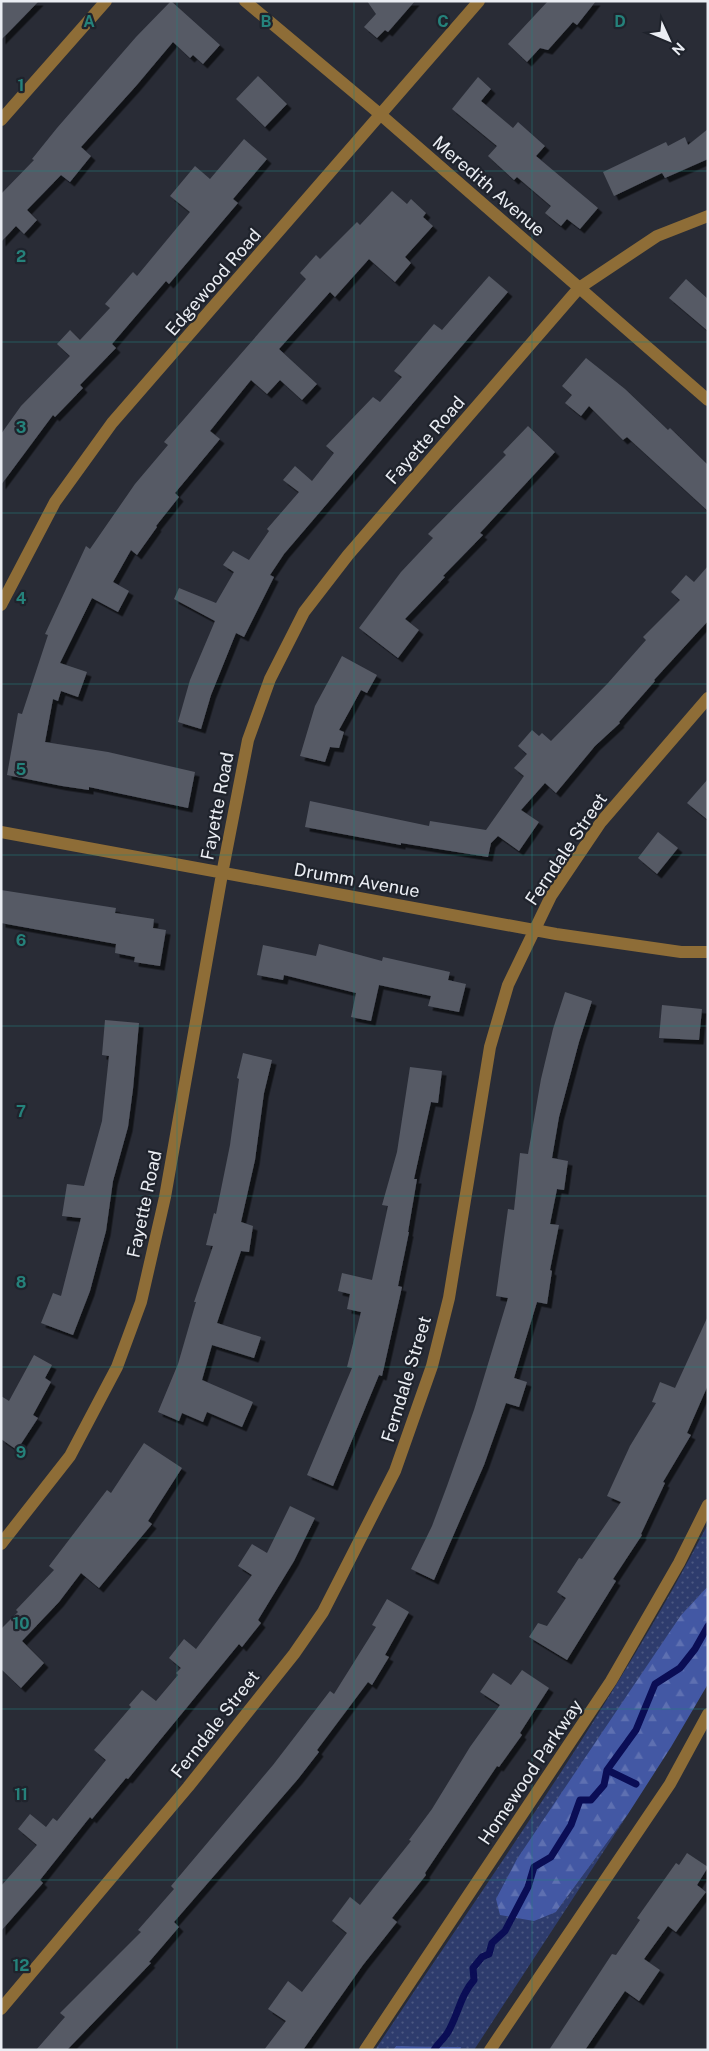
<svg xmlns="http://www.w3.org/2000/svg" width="709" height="2051" viewBox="0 0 709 2051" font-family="'Public Sans',sans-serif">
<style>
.grass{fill:url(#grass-dots)}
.forest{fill:url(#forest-firs)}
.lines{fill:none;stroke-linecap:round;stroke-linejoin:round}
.stream{stroke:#0a0d55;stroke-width:7}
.building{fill:#565a65;filter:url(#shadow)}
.minor{stroke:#8e6d37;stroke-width:12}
.grid{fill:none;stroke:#25827b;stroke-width:1;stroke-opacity:0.55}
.labels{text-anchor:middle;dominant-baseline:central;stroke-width:4.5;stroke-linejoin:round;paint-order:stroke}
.street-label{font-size:18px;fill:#eaedf3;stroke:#1f232c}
.grid-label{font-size:16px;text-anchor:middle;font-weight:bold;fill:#25827b;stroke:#1f232c;stroke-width:4.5;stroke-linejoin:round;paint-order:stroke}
</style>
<defs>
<pattern id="grass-dots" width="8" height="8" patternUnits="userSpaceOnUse" patternTransform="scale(1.25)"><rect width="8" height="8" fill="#2e3c6d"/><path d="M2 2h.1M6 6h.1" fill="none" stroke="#4c5882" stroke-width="1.8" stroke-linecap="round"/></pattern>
<pattern id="forest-firs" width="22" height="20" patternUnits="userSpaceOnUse" patternTransform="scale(1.25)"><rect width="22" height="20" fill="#4358a4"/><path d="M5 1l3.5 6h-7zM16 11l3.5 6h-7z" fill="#5e70b1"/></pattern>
<filter id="shadow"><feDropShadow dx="4.5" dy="4.5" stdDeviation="0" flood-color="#0009"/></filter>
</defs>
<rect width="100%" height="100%" fill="#292c36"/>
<path class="grass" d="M708 1524V1586L681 1615 628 1695 556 1912 628 1814 474 2050H460V2047L396 2046 393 2050H375C490 1877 612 1708 708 1524Z"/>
<path class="forest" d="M708 1586V1684L671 1747 628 1814 556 1912 534 1921 500 1915 496 1899 517 1859 681 1615Z
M396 2046 461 2047 460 2050H393Z"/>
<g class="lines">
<path class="stream" d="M607 1770 636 1784
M434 2050C438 2043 444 2039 448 2032 458 2015 461 1994 474 1980L473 1968 482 1957 489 1954 492 1943 505 1931 528 1887 534 1867 551 1857 571 1825 580 1800H591L604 1785 607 1770 636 1730 655 1684 680 1668 695 1649 708 1626"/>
</g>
<path class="building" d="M1 1H39L1 40Z
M171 1 220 45 203 64 193 55 190 58 173 42 136 86 81 147 91 156 70 182 61 175 27 210 37 220 24 234 16 226 1 242V194L34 160 32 159 57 128 136 37Z
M367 1H415L388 32 385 30 377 38 364 27 376 14Z
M548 1H596L577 25 573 22 548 50 540 48 527 62 508 44Z
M258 76 287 104 265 127 236 99Z
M478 77 491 89 481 101 513 128 518 122 545 146 536 156 598 208 580 229 567 219 561 226 545 213 551 206 517 177 514 180 488 156 497 146 452 109Z
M708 129V159L665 178 662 173 614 196 603 172 666 142 668 146 685 137 688 145Z
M244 139 267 159 233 199 238 203 169 284 166 281 112 344 116 348 80 385 83 388 55 417 53 415 1 485V434L21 406 70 356 57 344 70 330 80 340 110 308 105 304 133 272 137 276 190 212 170 196 195 166 210 179Z
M392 191 407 204 411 199 426 213 423 217 433 226 405 257 411 263 395 282 369 259 335 297 330 292 279 349 317 384 302 400 280 380 267 394 251 380 210 431 220 439 175 493 179 497 156 526 157 527 137 555 131 550 113 582 129 591 118 612 92 598 60 663 87 672 78 697 61 691 58 701 53 699 45 742 108 752 195 772 188 808 89 787V790L62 786 7 775 18 713 22 714 48 635 45 634 86 546 90 549 135 484 168 445 164 442 306 279 300 273 316 255 320 259 357 222 360 225Z
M489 276 508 292 284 554 270 575 274 577 244 637 236 633 211 695 201 729 178 722 190 680 215 621 174 599 179 588 216 603 234 572 223 565 233 551 249 560 269 531 267 529 299 492 283 480 295 466 312 481 334 453 326 446 373 397 380 402 402 377 394 371 434 324 442 330Z
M686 279 708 299V331L669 298Z
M586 358 625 389 668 430 670 428 708 465V511L627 437 623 440 589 406 581 416 565 403 572 395 562 386Z
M528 426 555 452 480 533 483 535 443 576 445 577 405 619 419 630 398 658 359 628 401 572 433 538 428 534 506 455 503 452Z
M708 566V621L654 680 655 681 619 722 620 723 595 746 556 793 545 783 521 810 539 822 519 851 498 836 491 843 488 857 401 843V845L305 827 310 801 429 826 430 821 486 830 524 776 514 768 527 754 518 746 532 730 539 736 542 733 551 741 608 683 646 640 643 637 680 600 671 592 686 575 694 582Z
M342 656 377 675 367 693 361 690 339 730 344 732 339 748 330 747 325 762 300 756 315 706Z
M708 779V820L687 803Z
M658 832 678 848 657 874 638 858Z
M1 890 116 908 115 913 154 919 153 928 166 930 160 966 134 962 135 957 115 953 116 944 1 923Z
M319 944 382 961 383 957 450 972 448 980 466 984 459 1012 428 1006 431 996 379 985 371 1021 351 1017 356 993 284 975 283 980 257 975 263 945 316 956Z
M565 992 592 1001 579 1042 559 1117 552 1158 568 1161 564 1190 557 1189 550 1224 559 1225 550 1270 552 1271 547 1304 537 1302 514 1378 527 1382 519 1407 506 1403 484 1465 434 1580 411 1569 432 1526 447 1486 474 1410 508 1298 496 1296 508 1209 514 1210 520 1153 528 1154 541 1079 553 1029Z
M662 1005 702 1009 699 1040 659 1038Z
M105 1020 139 1023 133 1089 128 1127 113 1181 106 1231 90 1291 73 1335 41 1323 53 1293 61 1296 81 1218 62 1216 67 1184 84 1186 102 1121 109 1056 102 1055Z
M243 1053 272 1060 264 1093 255 1160 241 1222 253 1226 249 1252 241 1251 217 1323 261 1337 254 1358 212 1345 202 1380 253 1402 242 1427 207 1412 203 1422 182 1413 179 1421 158 1412 178 1364 196 1302H194L213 1246 206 1245 214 1213 216 1214 230 1145 239 1079 237 1078Z
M410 1067 442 1071 438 1103 431 1102 414 1179H417L408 1232H409L398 1286 402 1287 382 1376 379 1375 333 1486 307 1475 352 1368 347 1367 361 1312 347 1309 350 1294 338 1291 342 1273 372 1280 388 1206 382 1205 397 1152Z
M708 1316V1385L687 1433 691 1435 663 1482 665 1483 641 1534 642 1535 613 1579 616 1581 567 1660 529 1637 538 1623 547 1626 566 1598 557 1592 579 1558 582 1559 621 1502 607 1496 630 1446 656 1403 652 1402 660 1382 675 1388Z
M34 1355 52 1365 45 1378 51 1382 33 1415 38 1418 17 1450 1 1439V1396L9 1401Z
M144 1443 182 1468 148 1521 152 1524 99 1588 81 1573 59 1602 22 1641 44 1663 21 1688 1 1669V1629L18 1612 16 1610 54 1570 49 1566 107 1490 111 1493Z
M290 1506 315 1518 294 1561 258 1620 261 1623 242 1647 239 1644 128 1779 126 1778 92 1819 90 1817 40 1880 43 1883 1 1931V1886L37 1845 18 1829 30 1814 46 1827 53 1818 57 1821 106 1760 94 1750 131 1707 129 1705 142 1690 156 1701 178 1675 176 1673 181 1668 169 1658 184 1639 196 1649 252 1575 238 1566 252 1544 267 1553Z
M387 1599 409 1612 385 1655 389 1657 372 1685 368 1682 317 1750 319 1752 298 1779 174 1922 179 1927 149 1962 151 1963 67 2050H36L65 2017 60 2013 141 1932 138 1930 174 1889 171 1886 273 1765 330 1691 334 1694 376 1627 372 1625Z
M522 1670 549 1688 520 1733 522 1735 499 1767 497 1766 425 1873 426 1875 392 1918 397 1922 363 1965 303 2050H264L286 2021 268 2009 288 1981 302 1992 347 1933 332 1921 350 1897 360 1905 411 1841 409 1840 432 1809 470 1747 500 1705 480 1692 493 1673 511 1685Z
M687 1853 708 1867 697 1885 706 1892 676 1932 668 1926 644 1959 660 1970 639 2001 625 1991 585 2050H549L612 1954 616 1955 640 1920 637 1918 676 1863 679 1865Z"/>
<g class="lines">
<path class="minor" d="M245 1 381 115 708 400
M1 120 106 1
M1 605 55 502 112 423 479 1
M1 832 556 934 681 952H708
M1 1544 70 1456 117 1367 141 1302 165 1197 222 874 248 740 270 679 304 612 348 555 579 288 657 236 708 216
M1 2009 188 1787 294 1654 323 1612 395 1471 432 1366 449 1298 490 1047 508 985 551 896 601 822 708 698
M365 2050 611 1681 679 1563 708 1505
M490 2050 670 1784 708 1714"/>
</g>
<path class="grid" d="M177 1V2050M354 1V2050M532 1V2050M1 171H708M1 342H708M1 513H708M1 684H708M1 855H708M1 1026H708M1 1196H708M1 1367H708M1 1538H708M1 1709H708M1 1880H708"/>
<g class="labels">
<g class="street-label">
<text transform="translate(489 186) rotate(41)">Meredith Avenue</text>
<text transform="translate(213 282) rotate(-49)">Edgewood Road</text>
<text transform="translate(425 440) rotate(-49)">Fayette Road</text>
<text transform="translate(217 806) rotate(-79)">Fayette Road</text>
<text transform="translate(566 849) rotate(-56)">Ferndale Street</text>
<text transform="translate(357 880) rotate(10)">Drumm Avenue</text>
<text transform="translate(144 1204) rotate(-78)">Fayette Road</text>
<text transform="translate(406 1379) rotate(-73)">Ferndale Street</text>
<text transform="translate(215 1724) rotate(-52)">Ferndale Street</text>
<text transform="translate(530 1772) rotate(-56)">Homewood Parkway</text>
</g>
</g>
<g class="grid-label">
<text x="89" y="27">A</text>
<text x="266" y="27">B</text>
<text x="443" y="27">C</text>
<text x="620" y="27">D</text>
<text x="21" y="91">1</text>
<text x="21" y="262">2</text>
<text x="21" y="433">3</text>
<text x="21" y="604">4</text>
<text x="21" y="775">5</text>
<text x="21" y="946">6</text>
<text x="21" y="1117">7</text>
<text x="21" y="1288">8</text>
<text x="21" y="1458">9</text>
<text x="21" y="1629">10</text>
<text x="21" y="1800">11</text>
<text x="21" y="1971">12</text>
</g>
<rect width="709" height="2051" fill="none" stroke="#eaedf3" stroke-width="5"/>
<g transform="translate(669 40) rotate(134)" stroke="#1f232c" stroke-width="4" paint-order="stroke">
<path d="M0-4L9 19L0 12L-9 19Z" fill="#eaedf3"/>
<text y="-8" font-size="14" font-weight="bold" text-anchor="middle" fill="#eaedf3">N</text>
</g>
</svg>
